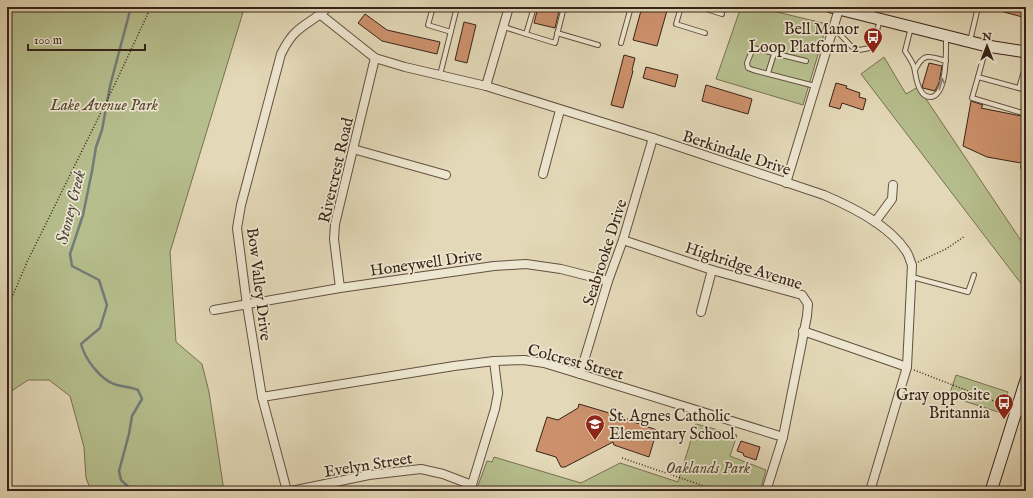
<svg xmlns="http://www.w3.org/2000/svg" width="1033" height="498" viewBox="0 0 1033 498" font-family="'IM FELL English',serif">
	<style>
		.green { fill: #b6be8d; stroke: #777052 }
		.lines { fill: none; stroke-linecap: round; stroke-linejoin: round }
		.stream { stroke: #727c79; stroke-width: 2.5 }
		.building { fill: #cc916c; stroke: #382318 }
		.lane-casing { stroke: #635040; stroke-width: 6 }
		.street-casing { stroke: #635040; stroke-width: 10 }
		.secondary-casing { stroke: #382318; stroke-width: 13 }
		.path { stroke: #382318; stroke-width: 1.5; stroke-dasharray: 1 2; stroke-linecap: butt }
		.lane { stroke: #ede6d0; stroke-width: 4 }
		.street { stroke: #ede6d0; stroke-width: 8 }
		.secondary { stroke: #ede6d0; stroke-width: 11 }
		.oneway { stroke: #928474 }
		.labels { text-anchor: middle; stroke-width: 3.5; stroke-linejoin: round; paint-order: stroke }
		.poi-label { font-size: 16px; fill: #382318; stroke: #ede6d0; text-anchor: end }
		.park-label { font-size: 16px; font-style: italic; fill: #584a35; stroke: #ede6d0 }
		.street-label { font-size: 16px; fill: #382318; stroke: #ede6d0 }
		.water-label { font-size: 17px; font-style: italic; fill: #504840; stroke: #ede6d0 }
	</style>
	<rect width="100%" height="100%" fill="#e3d8b7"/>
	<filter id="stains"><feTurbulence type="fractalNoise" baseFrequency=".005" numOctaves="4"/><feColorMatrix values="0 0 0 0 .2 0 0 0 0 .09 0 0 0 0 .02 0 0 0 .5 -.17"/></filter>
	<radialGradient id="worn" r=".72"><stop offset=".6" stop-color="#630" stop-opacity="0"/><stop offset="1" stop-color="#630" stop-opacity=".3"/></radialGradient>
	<g class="green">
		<polygon points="7,7 246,7 244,9 170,252 176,342 202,364 209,392 224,491 91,491 86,478 84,447 70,396 49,380 28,380 7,394"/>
		<polygon points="741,7 756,7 827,24 803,105 716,79"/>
		<polygon points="884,57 906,94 918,87 1026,248 1026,290 861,74"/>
		<polygon points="956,375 1008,392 1001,413 949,396"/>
		<polygon points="696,424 737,435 730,456 766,470 760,491 476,491 487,461 492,462 494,457 581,483 620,463 678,482"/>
	</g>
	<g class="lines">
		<path class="stream" d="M131,7l-21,79 -8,44 -6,17 -4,24 -9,44 -13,39 2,12 27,14 8,25 -7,23 -19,16c4,15 20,37 36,41 7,2 14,2 21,5l4,9 -10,17 -3,18 -10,37 2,9 12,11"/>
	</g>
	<g class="building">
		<polygon points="538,7 560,7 555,28 534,23"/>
		<polygon points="642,7 668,7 657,46 633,40"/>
		<polygon points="993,7 1026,7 1026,18 993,9"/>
		<polygon points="365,14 387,30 440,42 437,54 382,41 358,23"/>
		<polygon points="464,22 476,25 467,63 455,60"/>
		<polygon points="624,55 635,58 632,70 633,71 623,108 611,105"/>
		<polygon points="929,63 942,66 939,83 935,91 923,88 922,87"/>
		<polygon points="646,67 678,75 675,87 643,78"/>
		<polygon points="836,83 847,86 846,88 860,93 859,97 866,99 863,110 842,103 840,109 829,106"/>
		<polygon points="706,85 752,99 748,114 702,101"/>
		<polygon points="971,101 983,105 981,108 1026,117 1026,139 1021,163 987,157 963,146"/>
		<polygon points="579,404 616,415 621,413 623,418 628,419 628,420 657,430 649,457 614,445 613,442 565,467 561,467 556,457 536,451 547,417 558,420 578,408"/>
		<polygon points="741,441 760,447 756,460 744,456 743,453 737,451"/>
	</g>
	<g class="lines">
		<g class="lane-casing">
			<g id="lane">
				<polyline points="433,7 428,25 451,32"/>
				<polyline points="681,7 676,24 705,33"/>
				<polyline points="700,7 722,14"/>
				<polyline points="504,27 526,34 534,7"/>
				<path d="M911,27l-6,24c3,5 7,10 9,16 2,8 2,17 7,24 2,4 6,6 10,6 17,-2 15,-48 15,-61"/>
				<polyline points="834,28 851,46 859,50 870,48 876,35 880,19"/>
				<polyline points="557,33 598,45"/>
				<polyline points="526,34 555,43 564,7"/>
				<polyline points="970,41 978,7"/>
				<polyline points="621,43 631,7"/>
				<polyline points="986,48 978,77 1026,90"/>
				<polyline points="806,61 753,48 747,63 748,68 753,70 815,86"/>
				<path d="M915,70c9,-18 14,-14 31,-9"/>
				<polyline points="768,73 774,54"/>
				<polyline points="440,75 457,7"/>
				<polyline points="978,77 972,98 1026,114"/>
				<polyline points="1019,88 1026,64"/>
				<polyline points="1026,158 1023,167 1026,168"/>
				<polyline points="912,277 968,292 974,275"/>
			</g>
		</g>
		<g class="street-casing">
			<g id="street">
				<path d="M321,15l54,43 30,9 81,19 167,52 171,57c28,12 65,30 82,56 3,4 4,10 6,14l-5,102 -37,124"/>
				<polyline points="486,86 509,7"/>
				<polyline points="353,149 446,175"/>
				<polyline points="543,174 560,110"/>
				<polyline points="786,183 839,9"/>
				<polyline points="875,222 892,199 893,185"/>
				<polyline points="623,240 712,270 802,295 808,304 807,316 800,352 783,437 766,491"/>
				<polyline points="340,288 334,239 335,224 375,58"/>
				<polyline points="214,310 340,288 494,266 526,264 561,269 608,281"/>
				<polyline points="701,312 712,270"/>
				<polyline points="803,331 907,367"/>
				<polyline points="580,374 608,281 623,240 653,138"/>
				<polyline points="262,397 454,366 494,361 524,360 544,363 580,374 783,437"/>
				<polyline points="1016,410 1026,413"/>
				<path d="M287,491l-25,-94 -15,-92 -10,-77 4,-23 40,-151c4,-8 9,-17 16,-23 10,-9 22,-14 31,-24"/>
				<polyline points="291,491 369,475 421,469 443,474 472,485"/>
				<polyline points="470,491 495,409 498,393 494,361"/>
			</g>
		</g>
		<g class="secondary-casing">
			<g id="secondary">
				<polyline points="831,7 987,46 1026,52"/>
				<polyline points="991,491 1026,380"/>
			</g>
		</g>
		<g class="path">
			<polyline points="918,262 946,249 965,236"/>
			<polyline points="7,309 27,262 115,84 151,7"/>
			<polyline points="914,370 1007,406"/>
			<polyline points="622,458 707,487 713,491"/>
		</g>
		<use href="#lane" class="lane"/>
		<use href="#street" class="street"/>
		<use href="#secondary" class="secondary"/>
	</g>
	<defs><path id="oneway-shaft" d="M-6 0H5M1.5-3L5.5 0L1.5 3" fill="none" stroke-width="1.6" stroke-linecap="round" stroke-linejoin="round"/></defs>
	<use class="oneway" href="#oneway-shaft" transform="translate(941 84) rotate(-74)"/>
	<defs>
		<g id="bus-pin" transform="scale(1)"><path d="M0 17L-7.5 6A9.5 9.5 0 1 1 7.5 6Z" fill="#8f2418" stroke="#ede6d0"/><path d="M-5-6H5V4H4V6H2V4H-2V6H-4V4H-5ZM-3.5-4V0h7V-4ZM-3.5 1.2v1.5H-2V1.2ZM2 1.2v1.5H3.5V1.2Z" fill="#fff"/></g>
		<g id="school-pin" transform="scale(1)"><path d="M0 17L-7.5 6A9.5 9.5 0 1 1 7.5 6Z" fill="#8f2418" stroke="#ede6d0"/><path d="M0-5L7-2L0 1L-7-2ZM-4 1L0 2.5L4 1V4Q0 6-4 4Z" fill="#fff"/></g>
	</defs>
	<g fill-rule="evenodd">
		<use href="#bus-pin" x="873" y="37"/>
		<use href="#bus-pin" x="1004" y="403"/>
		<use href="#school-pin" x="595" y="424"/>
	</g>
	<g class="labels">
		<g class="poi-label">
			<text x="859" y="34">Bell Manor<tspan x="859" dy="18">Loop Platform 2</tspan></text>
			<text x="990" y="400">Gray opposite<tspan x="990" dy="18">Britannia</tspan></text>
			<text x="609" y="421" text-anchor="start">St. Agnes Catholic<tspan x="609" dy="18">Elementary School</tspan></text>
		</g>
		<g class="park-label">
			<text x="104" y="110">Lake Avenue Park</text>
			<text x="708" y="473">Oaklands Park</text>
		</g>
		<g class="street-label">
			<text transform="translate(737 152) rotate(18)" y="6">Berkindale Drive</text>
			<text transform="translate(335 170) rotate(-77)" y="6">Rivercrest Road</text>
			<text transform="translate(604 252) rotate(-72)" y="6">Seabrooke Drive</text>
			<text transform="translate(426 262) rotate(-8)" y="6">Honeywell Drive</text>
			<text transform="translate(744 265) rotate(18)" y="6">Highridge Avenue</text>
			<text transform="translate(260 284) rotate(83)" y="6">Bow Valley Drive</text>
			<text transform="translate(576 361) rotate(15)" y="6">Colcrest Street</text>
			<text transform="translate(368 464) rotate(-9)" y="6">Evelyn Street</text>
		</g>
		<g class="water-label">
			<text transform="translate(70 207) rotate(-76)" y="6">Stoney Creek</text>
		</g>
	</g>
	<rect width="1033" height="498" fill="none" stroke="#e3d8b7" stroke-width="24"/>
	<rect x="8" y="8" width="1017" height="482" fill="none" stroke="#382318" stroke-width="2"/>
	<rect x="12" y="12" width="1009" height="474" fill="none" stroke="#382318"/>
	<g transform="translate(987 46)" stroke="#ede6d0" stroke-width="3" paint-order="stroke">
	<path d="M0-3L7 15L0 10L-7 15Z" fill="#382318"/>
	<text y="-6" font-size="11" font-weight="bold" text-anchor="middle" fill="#382318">N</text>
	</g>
	<path d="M28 44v6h117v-6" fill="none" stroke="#382318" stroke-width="2"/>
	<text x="34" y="44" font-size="12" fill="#382318" stroke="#ede6d0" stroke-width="3" paint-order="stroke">100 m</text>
	<rect width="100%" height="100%" filter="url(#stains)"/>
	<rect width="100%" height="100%" fill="url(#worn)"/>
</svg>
